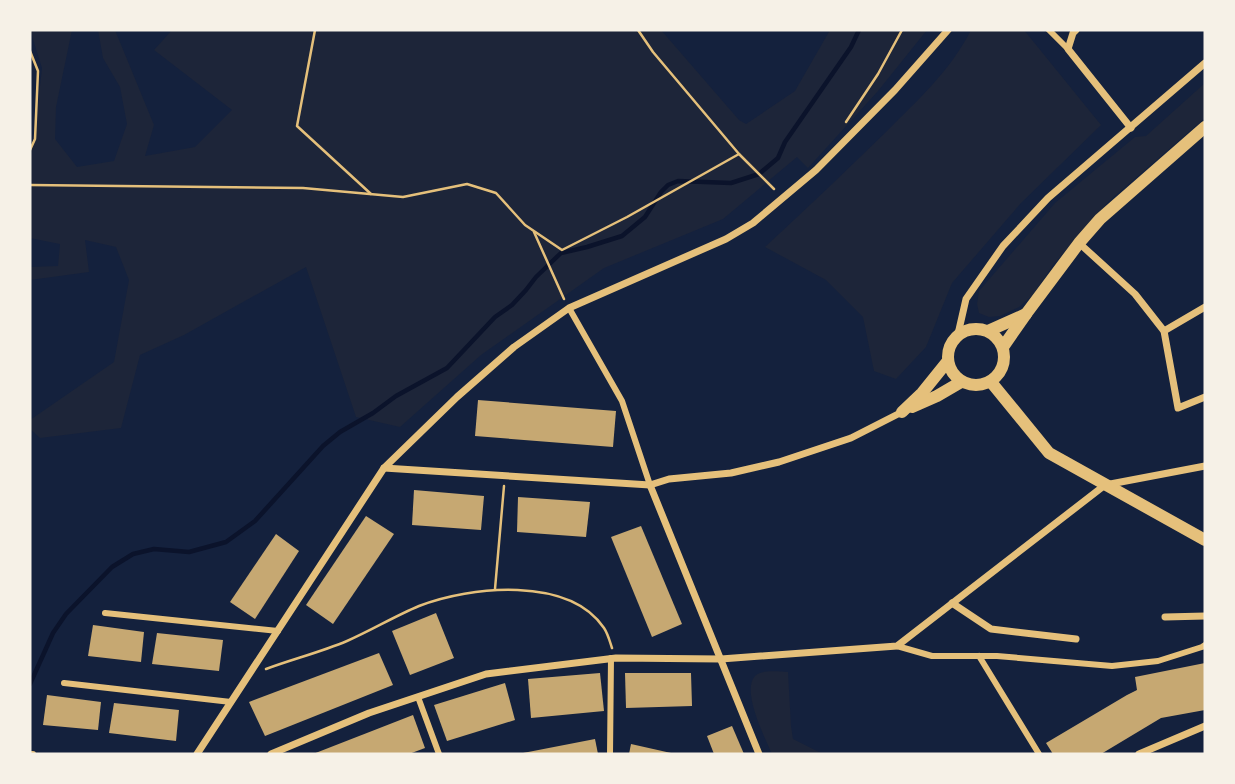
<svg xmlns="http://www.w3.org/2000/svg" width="1235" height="784" viewBox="0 0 1235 784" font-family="Literata,serif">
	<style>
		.green { fill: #1d2539 }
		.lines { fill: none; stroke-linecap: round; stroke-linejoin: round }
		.stream { stroke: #0b132b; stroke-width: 4.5 }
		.building { fill: #c6a872 }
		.path { stroke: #e5c07b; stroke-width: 2.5 }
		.pedestrian { stroke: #e5c07b; stroke-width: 6 }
		.minor { stroke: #e5c07b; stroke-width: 7 }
		.tertiary { stroke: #e5c07b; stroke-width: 12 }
	</style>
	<rect width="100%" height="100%" fill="#14213d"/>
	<g class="green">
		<polygon points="30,30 72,30 56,107 55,139 77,167 114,161 127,124 120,87 103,58 98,30 115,30 154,125 145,156 195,147 232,110 154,50 172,30 661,30 739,120 746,124 795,91 830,30 927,30 878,91 808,168 797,157 723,219 604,268 481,355 400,427 356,417 306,267 184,335 140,355 121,428 40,438 30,429 30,420 114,362 129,280 116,247 85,240 89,272 30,280 30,267 58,266 60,244 30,238 30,154 34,140 42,68"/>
		<path d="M971,30h53l77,95 -80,78 -69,80 -26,64 -30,32 -22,-8 -11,-54 -37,-37 -61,-33c41,-38 81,-76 121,-115 31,-31 65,-62 85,-102z"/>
		<polygon points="1205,83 1205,118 1109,201 1053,265 1033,295 1019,307 1000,316 989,317 979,313 977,304 979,291 1055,203 1135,137 1146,136"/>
		<path d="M788,672l3,54 2,13 28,14 -1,1h-48c-7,-16 -31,-63 -17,-78 7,-7 24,-4 33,-4z"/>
	</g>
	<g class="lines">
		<polyline class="stream" points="30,684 53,633 66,614 112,567 133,554 154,549 189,552 226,542 255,521 323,446 340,432 373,413 396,396 447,368 495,317 512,305 526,290 536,277 561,253 587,247 622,236 645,217 661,192 668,185 678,181 731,183 759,174 778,158 785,142 851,47 859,30"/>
	</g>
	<g class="building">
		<polygon points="478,400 616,411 613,447 475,436"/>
		<polygon points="414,490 484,496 481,530 412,525"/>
		<polygon points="518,497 590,502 586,537 517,532"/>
		<polygon points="366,516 394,534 333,624 306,605"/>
		<polygon points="641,526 682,624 652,637 611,537"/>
		<polygon points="276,534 299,551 255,619 230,602"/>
		<polygon points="436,613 454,658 410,675 392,631"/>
		<polygon points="93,625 144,632 141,662 88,656"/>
		<polygon points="157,633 223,640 219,671 152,664"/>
		<polygon points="379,653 393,685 265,736 249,702"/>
		<polygon points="1205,663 1205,710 1161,718 1101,754 1053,754 1046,743 1127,695 1137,690 1135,677"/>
		<polygon points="600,673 604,711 531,718 528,679"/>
		<polygon points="625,673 691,673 692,706 626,708"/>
		<polygon points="505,683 515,720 447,741 434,705"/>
		<polygon points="47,695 101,702 98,730 43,725"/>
		<polygon points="114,703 179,710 176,741 109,733"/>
		<polygon points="413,715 425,748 409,754 313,754"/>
		<polygon points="732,726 744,754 714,754 707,736"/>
		<polygon points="595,739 598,754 523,754 523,753"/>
		<polygon points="631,744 671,753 671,754 629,754"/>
	</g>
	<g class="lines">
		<g class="path">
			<polyline points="315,30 297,126 371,194"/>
			<polyline points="638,30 653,52 739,154 774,189"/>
			<polyline points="30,51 38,71 35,139 30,150"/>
			<polyline points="846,122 878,74 902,30"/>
			<polyline points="30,185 303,188 403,197 467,184 496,193 525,225 562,250 627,217 739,154"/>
			<polyline points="534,232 564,299"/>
			<polyline points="495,589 504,486"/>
			<path d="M266,669c27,-10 55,-17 81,-28 25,-11 48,-25 72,-35 51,-20 150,-30 185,22 4,6 6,14 8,20"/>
		</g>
		<g class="pedestrian">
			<polyline points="1049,30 1068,49"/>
			<polyline points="569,308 622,401 650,485"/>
			<polyline points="105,613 278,631"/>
			<polyline points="897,646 932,656 997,656 1112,666 1158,661 1202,647 1205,645"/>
			<polyline points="979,656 1039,754"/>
			<polyline points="64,683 231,702"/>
			<polyline points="418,697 439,754"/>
			<polyline points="30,754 33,754"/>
			<polyline points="610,754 611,658"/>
		</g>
		<g class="minor">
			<polyline points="1076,30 1073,33 1068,49 1131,128"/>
			<polyline points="1079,243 1135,294 1164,331 1178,408 1205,397"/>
			<polyline points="1164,331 1205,307"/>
			<polyline points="958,334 966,299 1003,246 1048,198 1205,63"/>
			<polyline points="384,468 650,485 669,479 731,473 779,462 851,438 902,412"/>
			<polyline points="650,485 759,754"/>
			<polyline points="952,603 991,629 1076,639"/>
			<polyline points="1165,617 1205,616"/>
			<polyline points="197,754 384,468 457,397 514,347 569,308 726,239 753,223 816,170 895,90 948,30"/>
			<polyline points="271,754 369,713 486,674 616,658 721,659 897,646 1105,485 1205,466"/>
			<polyline points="1139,754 1205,726"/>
		</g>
		<g class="tertiary">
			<circle cx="976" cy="357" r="28"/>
			<polyline points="988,331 1026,314"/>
			<polyline points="1003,347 1026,314 1079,243 1100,219 1205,127"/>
			<polyline points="991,382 1049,453 1205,540"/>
			<polyline points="912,407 937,396 961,382"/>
			<polyline points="902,412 922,393 947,362"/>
		</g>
	</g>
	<rect width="1235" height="784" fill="none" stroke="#f6f1e7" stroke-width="63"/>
</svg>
